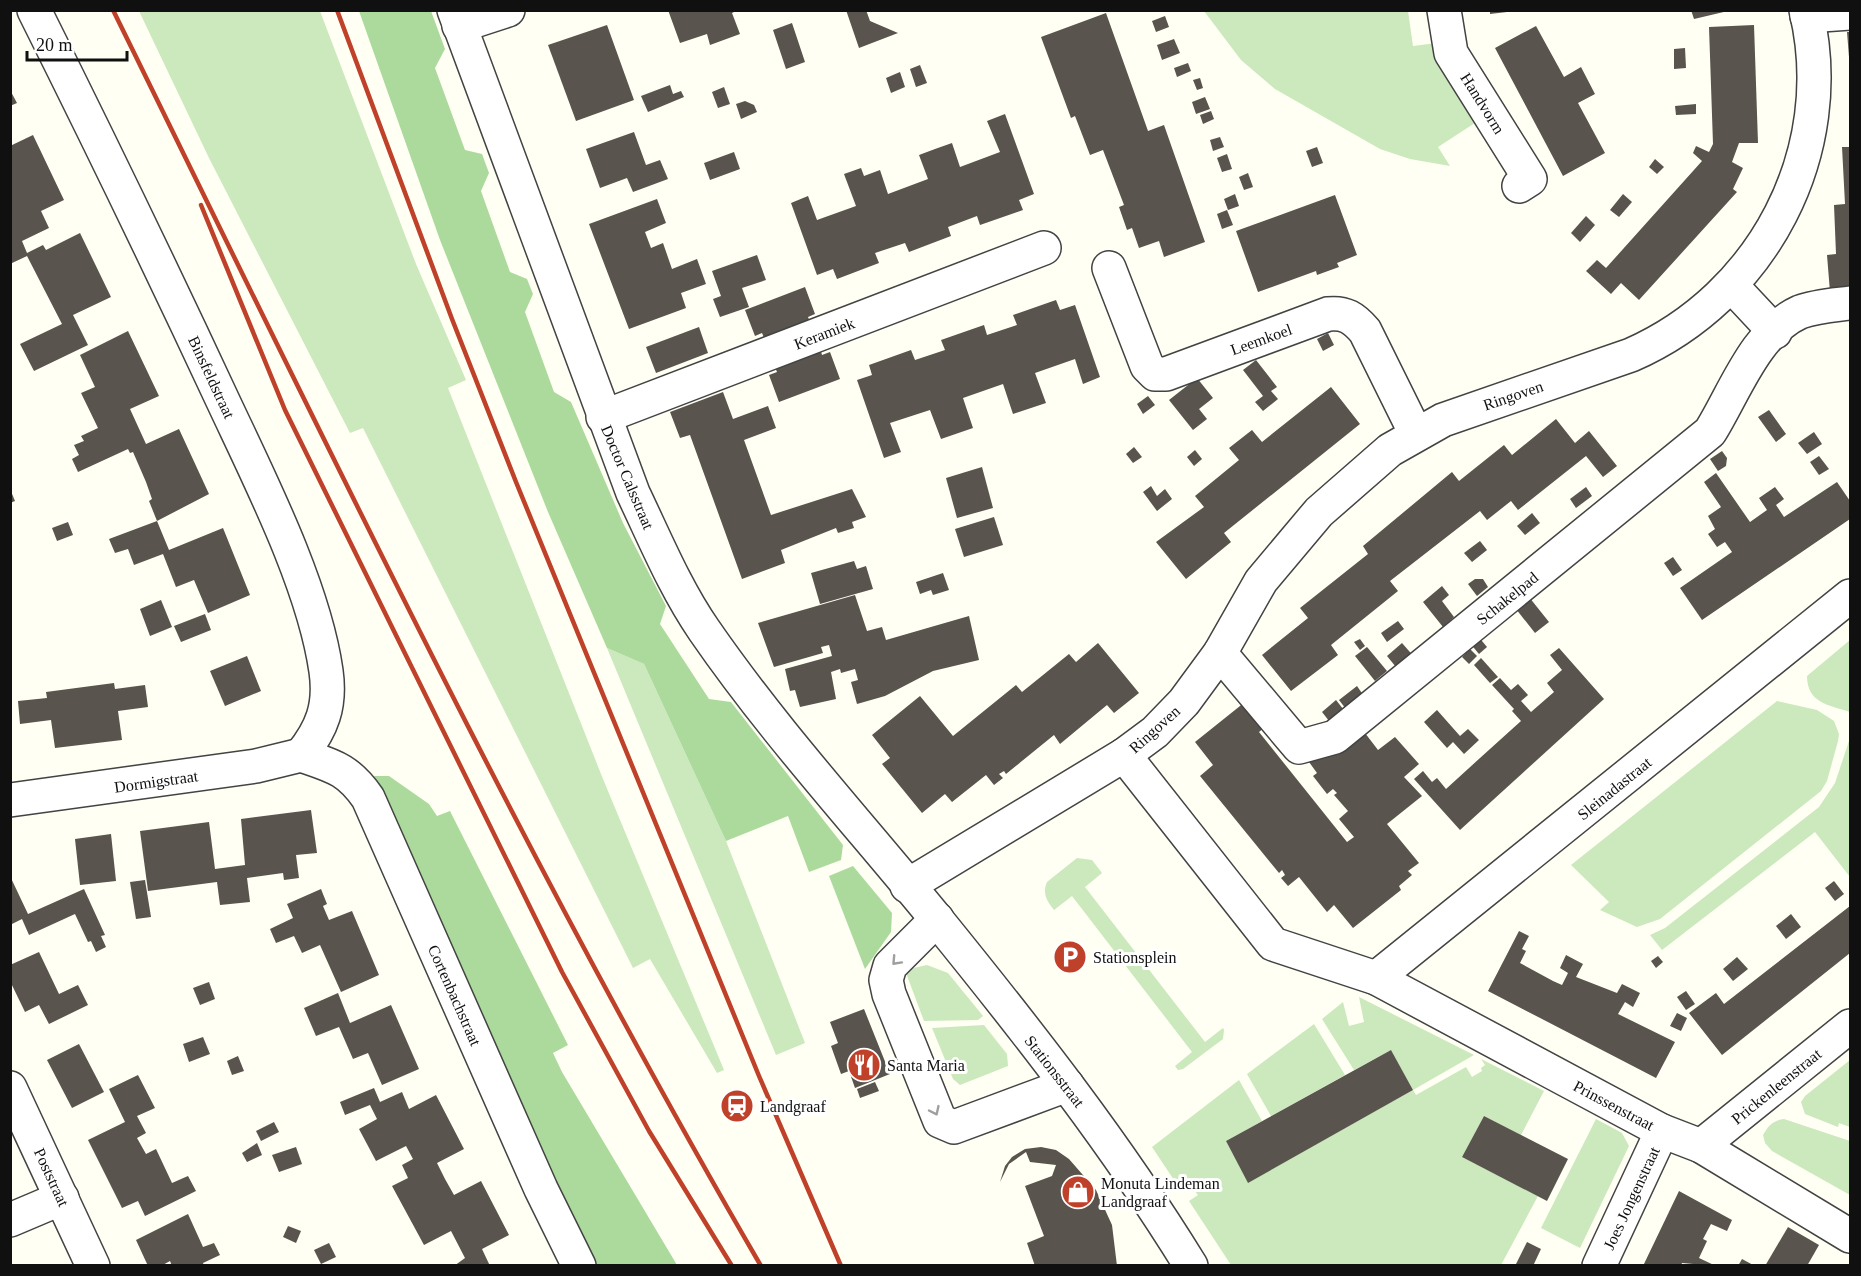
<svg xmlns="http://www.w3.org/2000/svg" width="1861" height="1276" viewBox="0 0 1861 1276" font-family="Georgia,serif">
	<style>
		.green { fill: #cbe9bd }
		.forest { fill: #acda9d }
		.building { fill: #59544d }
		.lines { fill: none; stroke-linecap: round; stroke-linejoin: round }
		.minor-casing { stroke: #434343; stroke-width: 36 }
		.minor { stroke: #fff; stroke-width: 33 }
		.rail { stroke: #bf412a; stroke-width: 4.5 }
		.oneway { stroke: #9f9f9f }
		.labels { text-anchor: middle; stroke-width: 6; stroke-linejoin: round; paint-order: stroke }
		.street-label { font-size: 16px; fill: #101010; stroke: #fff }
		.poi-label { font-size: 16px; fill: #101010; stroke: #fff; text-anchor: start }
	</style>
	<rect width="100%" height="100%" fill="#fffff4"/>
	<g class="green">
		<polygon points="139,11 320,11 416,264 466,380 448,388 603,779 724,1070 717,1073 650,959 633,968 363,428 350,433 209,158"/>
		<polygon points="1204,11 1408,11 1413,46 1437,43 1478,121 1438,147 1450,166 1410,159 1380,149 1275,89 1241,60"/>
		<path d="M1850,640v72c-21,-7 -43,-9 -43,-36z"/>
		<polygon points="607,648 644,664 726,841 805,1043 776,1055"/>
		<polygon points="1777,701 1817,710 1834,721 1839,734 1838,741 1827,781 1821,791 1660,919 1637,927 1600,910 1609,902 1571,865"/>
		<polygon points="1850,738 1850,877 1815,832 1662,950 1650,935 1665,928 1819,807 1835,783"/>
		<path d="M1077,858l15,2 10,13 -17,14 120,155 18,-14 1,2 -1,9 -40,30 -5,1 -3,-4 17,-14 -120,-156 -18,14c-7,-9 -12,-16 -7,-28z"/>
		<polygon points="927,965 948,973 983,1016 978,1020 924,1021 906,973 909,969"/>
		<polygon points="1359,997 1474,1055 1413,1090 1416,1095 1466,1067 1472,1077 1482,1071 1481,1068 1485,1065 1481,1059 1544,1091 1521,1135 1484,1116 1462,1157 1538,1196 1501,1265 1231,1265 1189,1201 1198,1195 1187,1181 1178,1186 1152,1147 1239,1080 1262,1121 1226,1141 1248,1182 1413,1090 1391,1050 1354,1070 1322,1019 1343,1002 1349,1026 1364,1022"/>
		<polygon points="1314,1024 1345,1075 1271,1116 1247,1074"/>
		<polygon points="984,1025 1007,1054 1008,1066 960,1085 953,1079 932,1028"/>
		<polygon points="1850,1060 1850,1127 1839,1123 1838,1127 1805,1114 1801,1102 1805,1096"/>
		<polygon points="1596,1119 1622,1133 1629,1146 1580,1248 1541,1228"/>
		<path d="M1784,1119l66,22v54l-78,-44 -7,-8 -2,-8c5,-9 10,-15 21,-16z"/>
	</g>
	<g class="forest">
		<polygon points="359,11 431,11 445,49 435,68 465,150 482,154 489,173 481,191 510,272 527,279 533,294 525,312 554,392 571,402 623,523 666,606 660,624 709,699 731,702 843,845 841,860 809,872 788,816 726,841 644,664 607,648 548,512 440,240"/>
		<polygon points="374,776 389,776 429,804 437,816 450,811 568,1045 553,1053 562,1072 677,1265 594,1265 395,830"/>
		<polygon points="853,866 892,913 891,932 865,969 829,876"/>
	</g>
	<g class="building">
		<polygon points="668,10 738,10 732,13 740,34 710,45 707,34 680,43"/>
		<polygon points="846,10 866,10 870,21 898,33 859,48"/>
		<polygon points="1490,10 1507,10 1507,12 1490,14"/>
		<polygon points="1691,10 1728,10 1728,11 1694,19"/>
		<polygon points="1106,13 1148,131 1164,125 1205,242 1164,257 1159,241 1139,248 1132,228 1127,230 1119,207 1124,205 1103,150 1090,155 1075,116 1071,118 1041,37"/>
		<polygon points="1165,16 1169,27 1156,32 1152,21"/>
		<polygon points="792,23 805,62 786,69 773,30"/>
		<polygon points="607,25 634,100 576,121 548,45"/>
		<polygon points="1754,25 1758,143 1739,143 1732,162 1743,168 1733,189 1737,192 1639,300 1621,283 1611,294 1586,271 1597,260 1606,268 1702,161 1693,153 1696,146 1709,152 1713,144 1709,27"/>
		<polygon points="1536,26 1564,77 1581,67 1595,94 1578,103 1605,153 1563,176 1495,48"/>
		<polygon points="1847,32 1850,32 1850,57 1849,57"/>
		<polygon points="1174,39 1180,53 1162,60 1157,45"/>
		<polygon points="1685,48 1686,68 1674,69 1674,49"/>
		<polygon points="1188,63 1191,71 1177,77 1174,68"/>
		<polygon points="920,65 927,83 916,87 910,69"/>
		<polygon points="900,72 905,87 891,93 886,78"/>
		<polygon points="1200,78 1203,88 1197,90 1193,80"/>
		<polygon points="670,85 673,94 681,91 684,97 648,112 641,96"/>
		<polygon points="724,87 730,104 718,108 712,92"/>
		<polygon points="10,90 17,103 10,106"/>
		<polygon points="1205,97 1210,109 1196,114 1192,102"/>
		<polygon points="745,101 754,105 757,112 741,119 736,104"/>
		<polygon points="1696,104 1696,114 1676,115 1675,106"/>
		<polygon points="1211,111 1214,119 1203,124 1200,115"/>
		<polygon points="1005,114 1034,194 1019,200 1023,210 980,225 977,216 948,227 951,236 909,252 905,243 875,253 879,263 837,279 833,269 817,275 791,203 808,196 817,220 856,206 844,174 861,168 864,176 880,170 888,194 928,179 919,155 935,149 952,143 960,167 1000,152 987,121"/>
		<polygon points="634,132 646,165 660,160 668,179 633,192 627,178 600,188 586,149"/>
		<polygon points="33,135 64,200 41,211 49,228 22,241 27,253 43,245 46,250 80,233 111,297 73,315 88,345 34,371 20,344 62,324 27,256 10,264 10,146"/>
		<polygon points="1220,137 1224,147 1213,151 1210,140"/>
		<polygon points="1317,147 1323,163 1312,167 1306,151"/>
		<polygon points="1842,147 1850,147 1850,290 1830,292 1827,255 1836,254 1834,205 1845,204"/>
		<polygon points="734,152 740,169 710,180 704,163"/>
		<polygon points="1227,154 1232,169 1222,172 1217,158"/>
		<polygon points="1655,159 1664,167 1657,174 1649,167"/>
		<polygon points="1248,173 1253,187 1244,190 1239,177"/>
		<polygon points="1235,194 1239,206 1228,210 1224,199"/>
		<polygon points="1623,194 1632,202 1619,217 1610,210"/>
		<polygon points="1335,195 1357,255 1337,263 1339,267 1317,275 1316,271 1258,292 1236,231"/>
		<polygon points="657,199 666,223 645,232 651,248 663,243 672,269 697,259 706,284 681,293 686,308 629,329 589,224"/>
		<polygon points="1227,210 1233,225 1222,229 1217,214"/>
		<polygon points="1586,216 1595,225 1580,242 1571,233"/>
		<polygon points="757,255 766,280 742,288 749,307 720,317 713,299 721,296 712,271"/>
		<polygon points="805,287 815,314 808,317 811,324 765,340 762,333 755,336 745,310"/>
		<polygon points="1056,300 1060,310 1075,305 1100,377 1083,384 1075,359 1035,373 1046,403 1013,414 1003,384 963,398 973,428 941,439 930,410 890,423 901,452 884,458 857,380 872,375 869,365 911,350 915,360 945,350 941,340 984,325 987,335 1017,325 1013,315"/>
		<polygon points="699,327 708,353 656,373 646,347"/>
		<polygon points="128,331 159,396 130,409 146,444 179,429 209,494 157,521 149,501 152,499 146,482 133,452 130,453 128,449 78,472 72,459 79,455 74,445 84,441 81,436 98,428 81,393 95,387 80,355"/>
		<polygon points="1328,333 1334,345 1323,351 1317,339"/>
		<polygon points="820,348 822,355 830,352 840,379 779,402 769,375 777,372 774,365"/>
		<polygon points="1256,360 1277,387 1271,391 1278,399 1263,411 1255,402 1263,396 1243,370"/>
		<polygon points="1197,378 1213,398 1199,409 1207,419 1193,430 1169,400"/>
		<polygon points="1331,387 1360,424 1224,533 1231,542 1186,579 1156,542 1204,507 1195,496 1239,460 1229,448 1252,430 1262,442"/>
		<polygon points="723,392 733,419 768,406 776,428 744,440 771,515 852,489 866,517 852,522 854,528 838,533 836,528 781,550 785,563 742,579 690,435 680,438 670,412"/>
		<polygon points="1148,396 1155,405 1143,414 1137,404"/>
		<polygon points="1769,410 1786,434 1776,442 1758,417"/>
		<polygon points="1556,419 1575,443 1589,431 1617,466 1603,477 1586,456 1518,510 1511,501 1487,520 1480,511 1390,581 1398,591 1331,645 1338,655 1291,691 1262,655 1308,618 1300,608 1368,554 1363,546 1452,472 1459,481 1504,445 1512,455"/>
		<polygon points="1814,432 1822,444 1807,454 1798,443"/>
		<polygon points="1134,447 1142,457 1133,463 1126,454"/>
		<polygon points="1195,450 1202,459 1194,466 1187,457"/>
		<polygon points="1722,451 1727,458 1726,466 1718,471 1710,459"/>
		<polygon points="1819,456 1829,469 1819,475 1810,462"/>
		<polygon points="982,467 993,508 957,518 946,478"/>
		<polygon points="1716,473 1750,522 1767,510 1759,498 1775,487 1784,499 1776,505 1784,517 1837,482 1850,501 1850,519 1702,620 1680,588 1732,552 1725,542 1717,547 1708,534 1715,529 1708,516 1721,507 1704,482"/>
		<polygon points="1151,486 1157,496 1165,489 1172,499 1157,511 1143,492"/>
		<polygon points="1586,487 1592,496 1576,508 1570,499"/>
		<polygon points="10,489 15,501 10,503"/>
		<polygon points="1532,513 1540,523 1525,535 1517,526"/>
		<polygon points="994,517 1003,545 964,557 955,529"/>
		<polygon points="157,521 169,550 223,528 250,595 208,613 194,580 176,587 163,554 134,565 128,549 115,553 109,539"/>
		<polygon points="68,522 73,535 57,541 52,528"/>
		<polygon points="1480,541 1487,550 1472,562 1464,553"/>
		<polygon points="1673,557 1682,570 1673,576 1664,563"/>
		<polygon points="854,561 857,569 866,566 873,589 820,604 811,573"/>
		<polygon points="943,573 949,590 933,595 931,590 920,594 916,582"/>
		<polygon points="1475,579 1483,579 1488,587 1477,596 1468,584"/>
		<polygon points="1442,586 1449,595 1442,601 1454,617 1443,627 1423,602"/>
		<polygon points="855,595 867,631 882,627 886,640 969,616 979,660 933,671 885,696 857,704 851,682 858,680 855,669 841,673 840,669 831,672 836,699 800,707 795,690 790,691 785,669 832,656 829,645 821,647 823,653 774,667 758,623"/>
		<polygon points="1529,597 1549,622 1535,633 1516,609"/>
		<polygon points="161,600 172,627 150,636 140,609"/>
		<polygon points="205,614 211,630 181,642 174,626"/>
		<polygon points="1398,621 1404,629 1387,642 1381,633"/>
		<polygon points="1477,635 1487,647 1479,654 1469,642"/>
		<polygon points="1360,639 1365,646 1360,650 1354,642"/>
		<polygon points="1098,643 1139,693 1114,713 1107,705 1060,744 1054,735 1006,774 1004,771 999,774 1003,778 994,785 986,775 952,802 945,794 922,813 882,764 890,758 872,735 920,696 953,736 1016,685 1022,692 1069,654 1076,662"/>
		<polygon points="1402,643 1416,659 1400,672 1387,656"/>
		<polygon points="1367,647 1387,671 1375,681 1355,656"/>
		<polygon points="1559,648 1604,699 1460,830 1414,779 1423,771 1432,782 1437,778 1446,789 1480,758 1521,721 1512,711 1514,709 1492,685 1500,678 1511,690 1518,684 1528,695 1521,701 1531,712 1554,692 1547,683 1562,670 1550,655"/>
		<polygon points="1470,649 1477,656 1469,664 1462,657"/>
		<polygon points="247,656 261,691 225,706 210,671"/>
		<polygon points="1481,658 1498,677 1490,683 1474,665"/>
		<polygon points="114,683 115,689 145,685 148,707 118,711 122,740 55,748 51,720 20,724 18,701 47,698 46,692"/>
		<polygon points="1357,686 1366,699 1349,713 1339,700"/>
		<polygon points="1336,700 1347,714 1333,726 1322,712"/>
		<polygon points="1245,702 1265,727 1259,732 1347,842 1354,837 1339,819 1348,811 1334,795 1337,793 1333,789 1327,794 1313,776 1317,773 1309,762 1330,745 1338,754 1365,733 1378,750 1395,737 1419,764 1404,777 1422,796 1387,824 1419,863 1408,871 1412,875 1399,886 1401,890 1353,928 1334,905 1327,912 1299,877 1288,886 1281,878 1285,875 1282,870 1279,873 1200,776 1213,765 1195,742"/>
		<polygon points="1437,710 1460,736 1468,729 1479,740 1464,754 1453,742 1447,748 1424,722"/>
		<polygon points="311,810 317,853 296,855 299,878 284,880 283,873 247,878 250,902 220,905 217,882 148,891 140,831 209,822 215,869 245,865 241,819"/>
		<polygon points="111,834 116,881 80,885 75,839"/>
		<polygon points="10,876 28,914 84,889 105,935 101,936 106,947 96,952 91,941 88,942 75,914 29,935 22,919 10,925"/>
		<polygon points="145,880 151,917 136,919 130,882"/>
		<polygon points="1834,881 1844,894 1835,901 1825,888"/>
		<polygon points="321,889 327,904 323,906 329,920 352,911 379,975 341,992 320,945 302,953 294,936 276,943 270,929 293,918 287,904"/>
		<polygon points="1850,906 1850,953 1722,1055 1689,1013 1716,993 1724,1004"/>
		<polygon points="1791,914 1801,927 1786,939 1776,926"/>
		<polygon points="1519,931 1529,936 1522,949 1526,951 1520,963 1553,981 1562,985 1568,973 1560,968 1566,955 1583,964 1576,977 1617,993 1622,984 1640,993 1633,1007 1625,1002 1618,1014 1675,1042 1656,1078 1488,991"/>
		<polygon points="39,952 59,994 78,985 88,1005 49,1024 39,1005 25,1012 10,981 10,965"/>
		<polygon points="1658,956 1663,962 1656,968 1651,961"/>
		<polygon points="1737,957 1748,969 1733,981 1723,969"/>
		<polygon points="209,982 215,999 200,1005 193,988"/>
		<polygon points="1686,991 1695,1004 1686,1010 1677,997"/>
		<polygon points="338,993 350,1023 391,1005 419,1069 382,1085 368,1053 353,1059 339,1027 316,1036 304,1008"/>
		<polygon points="864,1009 890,1074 855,1088 849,1071 841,1074 831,1046 838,1043 830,1022"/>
		<polygon points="1677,1013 1687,1018 1681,1031 1670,1026"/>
		<polygon points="203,1037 210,1054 189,1062 183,1044"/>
		<polygon points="79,1044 104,1092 72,1108 47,1060"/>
		<polygon points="1391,1050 1413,1090 1248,1183 1226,1141"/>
		<polygon points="238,1056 244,1071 232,1075 227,1061"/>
		<polygon points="138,1075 155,1108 137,1116 146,1133 137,1138 146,1154 156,1149 172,1183 188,1176 196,1191 145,1216 138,1201 122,1208 88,1140 125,1122 109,1089"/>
		<polygon points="875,1082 879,1091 860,1098 857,1089"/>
		<polygon points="374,1088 380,1102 402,1092 409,1109 436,1095 464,1149 437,1163 445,1179 454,1195 481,1181 509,1235 482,1249 490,1266 454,1266 465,1258 451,1231 424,1245 392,1186 408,1178 402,1165 413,1159 406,1146 376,1161 359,1129 377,1119 370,1105 345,1115 340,1102"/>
		<polygon points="1484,1116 1568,1159 1547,1201 1462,1157"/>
		<polygon points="274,1122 279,1132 261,1141 256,1131"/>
		<polygon points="257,1143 262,1155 247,1162 242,1153"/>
		<polygon points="296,1147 302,1164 279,1172 272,1155"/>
		<polygon points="1041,1147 1056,1150 1069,1159 1096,1190 1112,1225 1117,1266 1035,1266 1027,1243 1044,1236 1025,1186 1052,1176 1056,1165 1030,1162 1026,1152 1009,1164 1000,1182 1005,1166 1012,1157 1025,1149"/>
		<polygon points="1679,1191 1732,1220 1727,1231 1711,1224 1703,1239 1707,1241 1699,1258 1716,1266 1682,1263 1681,1266 1643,1266"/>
		<polygon points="188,1214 203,1247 214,1243 220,1255 203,1263 204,1266 172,1266 170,1261 161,1266 148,1266 136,1240"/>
		<polygon points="288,1226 301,1231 296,1243 283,1237"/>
		<polygon points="1788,1227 1819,1245 1807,1266 1765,1266"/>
		<polygon points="1527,1242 1541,1249 1533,1266 1515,1266"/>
		<polygon points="329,1243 336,1257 321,1264 314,1250"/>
		<polygon points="1742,1259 1755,1266 1738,1266"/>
	</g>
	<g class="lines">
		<g class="minor-casing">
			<g id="minor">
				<path d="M34,10c65,130 128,260 189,391 37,79 91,185 103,270 5,35 -4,58 -25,84"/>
				<path d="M454,10l179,483c22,46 42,95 71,137 71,103 156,195 234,291 90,111 178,223 253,345"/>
				<polyline points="1444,10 1451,53 1530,179 1519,186"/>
				<polyline points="1807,16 1850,13"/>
				<polyline points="459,26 508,10"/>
				<path d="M1109,268l38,98 8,8h11l162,-60c17,-2 26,4 37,17l51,103"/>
				<polyline points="1731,285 1775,332"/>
				<polyline points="603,417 1044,248"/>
				<path d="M1220,653l79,94 36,-10 375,-305c24,-38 45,-100 90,-120 16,-6 34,-7 50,-9"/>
				<path d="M301,755c32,11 47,14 67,43l173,391 38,77"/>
				<path d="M1124,755l31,-23 29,-30 36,-49 41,-72 58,-69 71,-62 53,-30 188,-65c132,-58 209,-203 175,-345"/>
				<polyline points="10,800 256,766 301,755"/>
				<polyline points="907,886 1124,755 1273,944 1376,978 1662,1131 1701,1146 1850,1236"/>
				<polyline points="937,919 890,966 886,980 889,994 940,1121 954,1127 1067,1085"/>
				<polyline points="1376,978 1850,596"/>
				<polyline points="10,1088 93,1266"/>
				<polyline points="1701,1146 1850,1026"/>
				<polyline points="10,1220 62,1198"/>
				<polyline points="1599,1266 1662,1131"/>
			</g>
		</g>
		<use href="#minor" class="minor"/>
		<g class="rail">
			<path d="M113,10c208,423 411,849 648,1256"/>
			<polyline points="337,10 452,319 516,482 759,1076 841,1266"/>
			<polyline points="201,205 285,410 562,972 649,1131 732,1266"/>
		</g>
	</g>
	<defs><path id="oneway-chevron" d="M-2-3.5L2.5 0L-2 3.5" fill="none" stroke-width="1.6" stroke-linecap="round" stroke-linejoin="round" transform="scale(1.5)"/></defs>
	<g class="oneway">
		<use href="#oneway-chevron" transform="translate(896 961) rotate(133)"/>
		<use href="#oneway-chevron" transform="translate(935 1111) rotate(65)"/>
	</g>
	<defs>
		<g id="parking-disc" transform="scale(1.725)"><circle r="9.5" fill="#bf412a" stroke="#fff"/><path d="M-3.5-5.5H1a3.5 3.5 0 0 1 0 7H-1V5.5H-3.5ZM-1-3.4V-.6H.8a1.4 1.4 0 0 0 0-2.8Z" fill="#fff"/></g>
		<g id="restaurant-disc" transform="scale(1.725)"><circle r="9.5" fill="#bf412a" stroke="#fff"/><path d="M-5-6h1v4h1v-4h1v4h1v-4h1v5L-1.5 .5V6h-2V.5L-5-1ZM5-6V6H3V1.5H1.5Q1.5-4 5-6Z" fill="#fff"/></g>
		<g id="station-disc" transform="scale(1.725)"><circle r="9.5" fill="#bf412a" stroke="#fff"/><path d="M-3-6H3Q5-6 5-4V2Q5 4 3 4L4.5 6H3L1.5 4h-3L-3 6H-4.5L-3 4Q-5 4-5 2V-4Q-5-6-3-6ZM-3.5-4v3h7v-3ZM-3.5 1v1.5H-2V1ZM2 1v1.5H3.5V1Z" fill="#fff"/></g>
		<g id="shop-disc" transform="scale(1.725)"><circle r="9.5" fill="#bf412a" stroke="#fff"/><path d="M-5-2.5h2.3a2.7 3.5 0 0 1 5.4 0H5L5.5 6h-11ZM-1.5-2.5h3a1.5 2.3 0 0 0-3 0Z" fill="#fff"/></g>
	</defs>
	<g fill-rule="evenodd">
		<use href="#parking-disc" x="1070" y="957"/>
		<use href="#restaurant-disc" x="864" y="1065"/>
		<use href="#station-disc" x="737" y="1106"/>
		<use href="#shop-disc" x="1078" y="1192"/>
	</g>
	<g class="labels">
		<g class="street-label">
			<text transform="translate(1483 103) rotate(58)" y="6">Handvorm</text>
			<text transform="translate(824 333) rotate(-21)" y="6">Keramiek</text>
			<text transform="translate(1261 339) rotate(-20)" y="6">Leemkoel</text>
			<text transform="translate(212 377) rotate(65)" y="6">Binsfeldstraat</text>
			<text transform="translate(1513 395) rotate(-19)" y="6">Ringoven</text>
			<text transform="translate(628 477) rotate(67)" y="6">Doctor Calsstraat</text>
			<text transform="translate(1507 598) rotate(-39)" y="6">Schakelpad</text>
			<text transform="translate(1154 729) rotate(-42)" y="6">Ringoven</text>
			<text transform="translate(156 781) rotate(-8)" y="6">Dormigstraat</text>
			<text transform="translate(1614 788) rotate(-39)" y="6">Sleinadastraat</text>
			<text transform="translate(455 995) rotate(66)" y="6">Cortenbachstraat</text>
			<text transform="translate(1055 1071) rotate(52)" y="6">Stationsstraat</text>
			<text transform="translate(1776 1086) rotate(-39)" y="6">Prickenleenstraat</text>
			<text transform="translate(1614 1105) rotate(28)" y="6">Prinssenstraat</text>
			<text transform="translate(52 1177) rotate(65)" y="6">Poststraat</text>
			<text transform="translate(1631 1198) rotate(-65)" y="6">Joes Jongenstraat</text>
		</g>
		<g class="poi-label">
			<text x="1093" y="963">Stationsplein</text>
			<text x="887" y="1071">Santa Maria</text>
			<text x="760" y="1112">Landgraaf</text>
			<text x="1101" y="1189">Monuta Lindeman<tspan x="1101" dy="18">Landgraaf</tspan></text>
		</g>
	</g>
	<rect width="1861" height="1276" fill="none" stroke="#101010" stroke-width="24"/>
	<path d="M27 51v9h100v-9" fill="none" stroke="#101010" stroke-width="3"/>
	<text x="36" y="51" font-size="18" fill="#101010" stroke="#ffffff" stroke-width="4.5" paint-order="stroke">20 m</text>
</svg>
